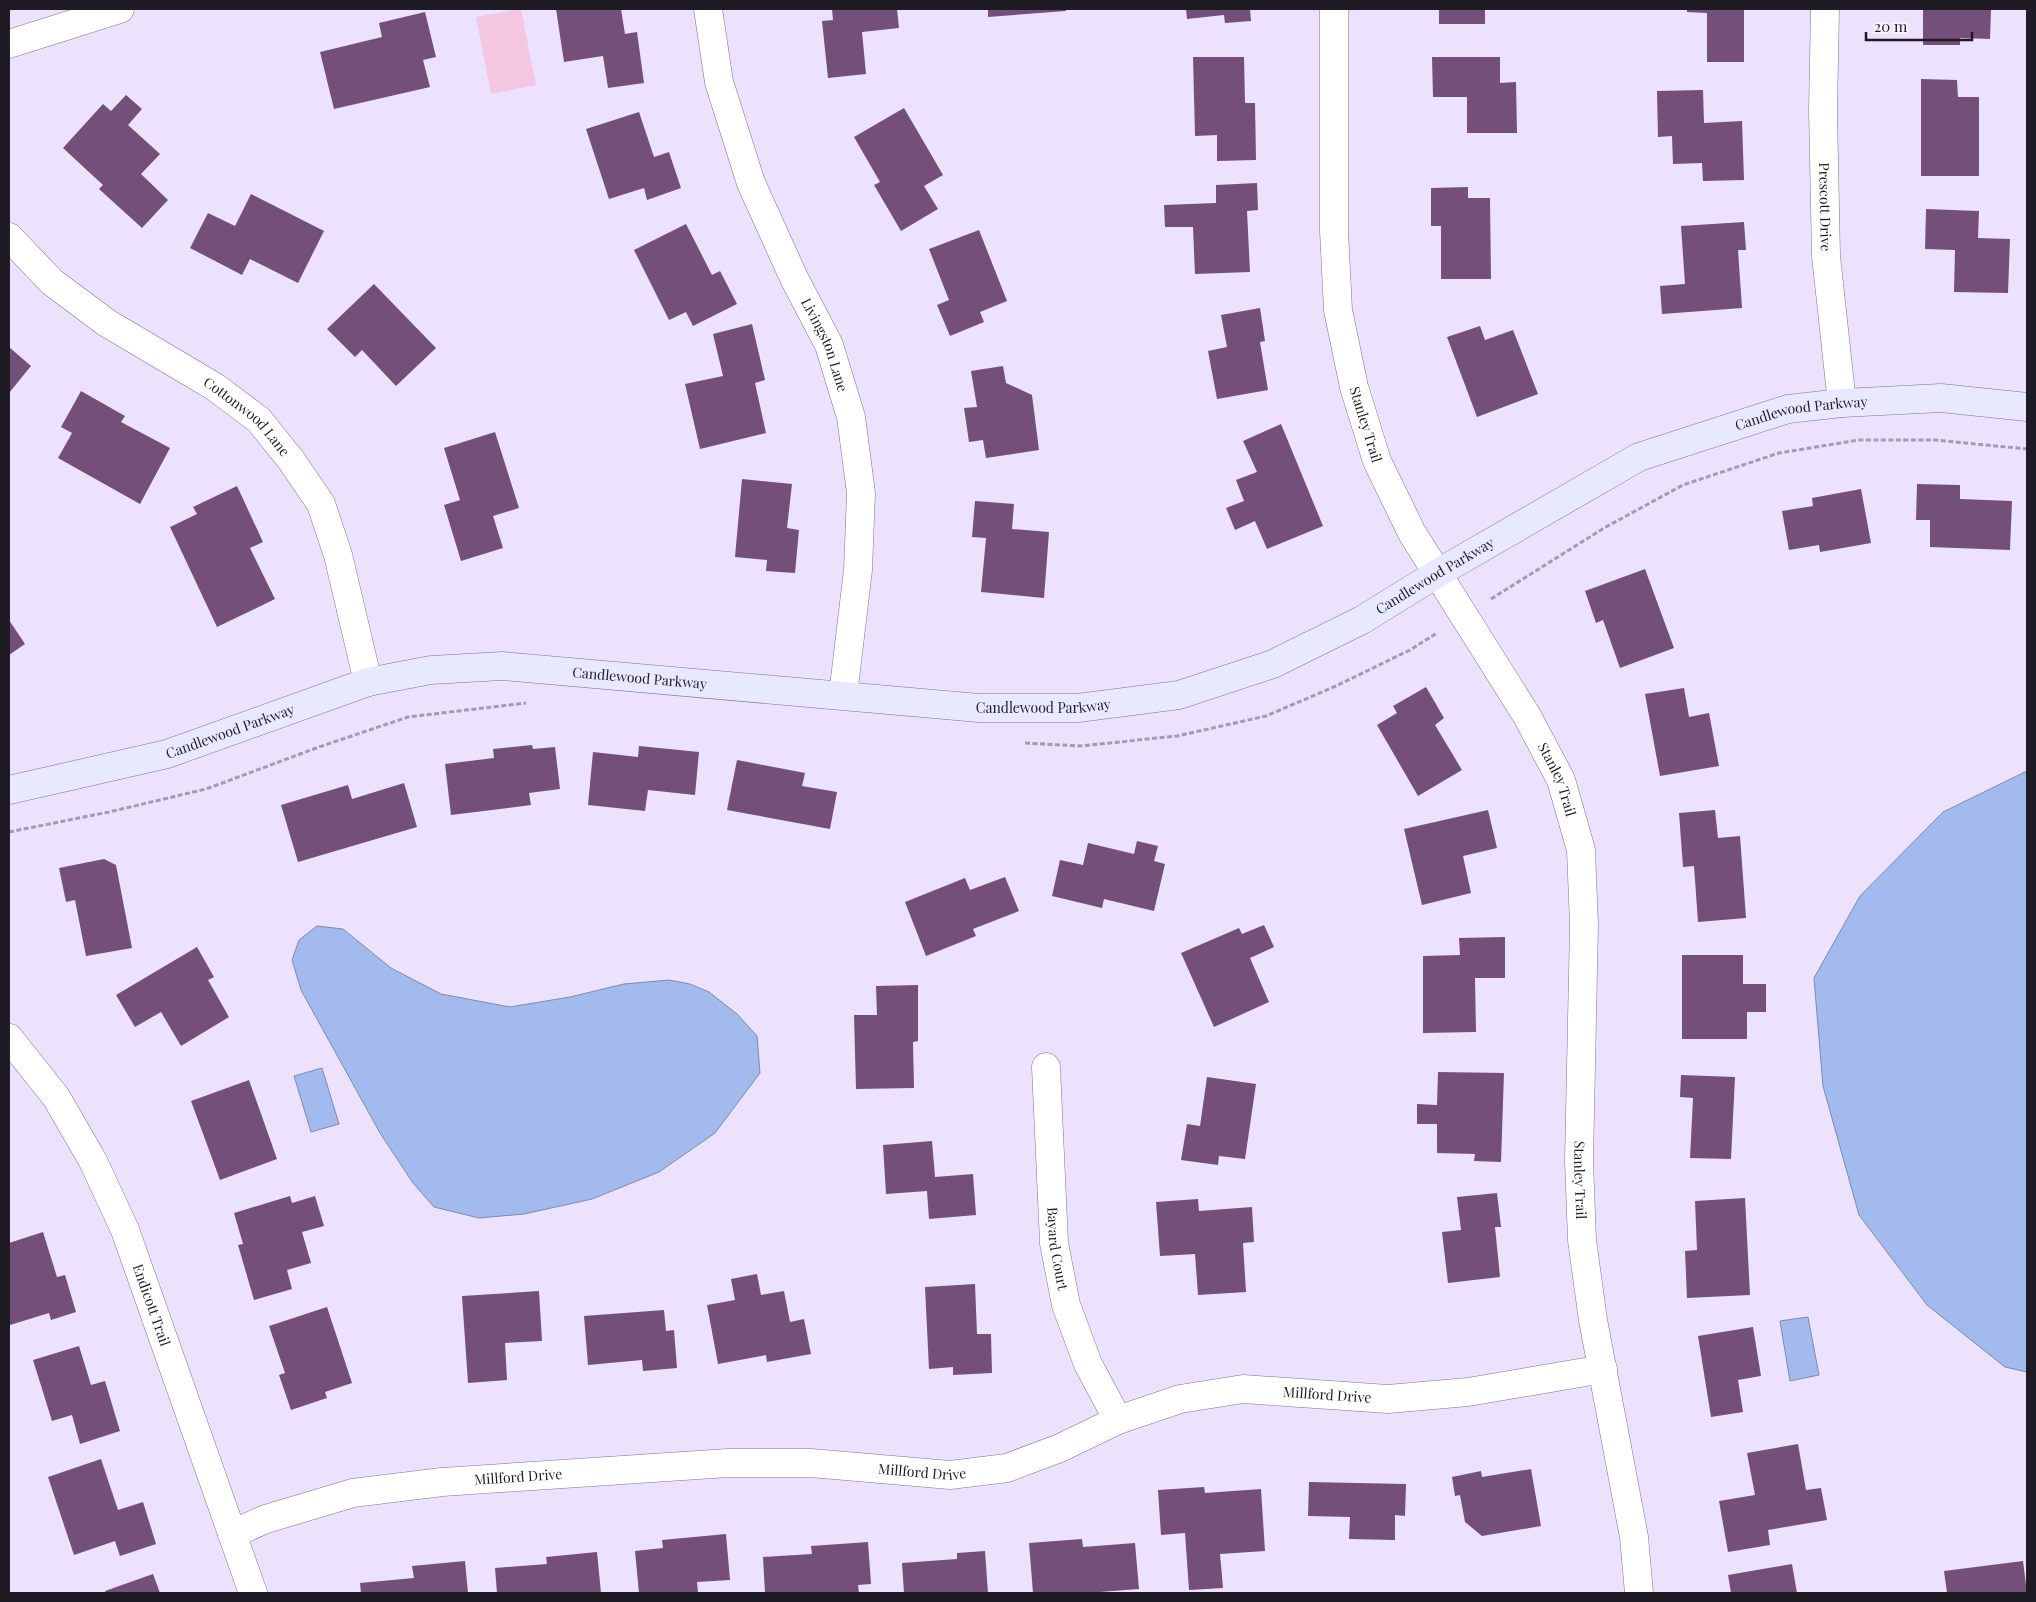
<svg xmlns="http://www.w3.org/2000/svg" width="2036" height="1602" viewBox="0 0 2036 1602" font-family="'Playfair Display',serif">
	<style>
		.green { fill: #f4c6e2 }
		.water { fill: #a2baed; stroke: #7b8ab1 }
		.building { fill: #744f79 }
		.lines { fill: none; stroke-linecap: round; stroke-linejoin: round }
		.street-casing { stroke: #7d748c; stroke-width: 29 }
		.secondary-casing { stroke: #7d748c; stroke-width: 29 }
		.path { stroke: #a39bb0; stroke-width: 3; stroke-dasharray: 5 2.5; stroke-linecap: butt }
		.street { stroke: #fff; stroke-width: 28 }
		.secondary { stroke: #e8e8fe; stroke-width: 28 }
		.labels { text-anchor: middle; stroke-width: 5; stroke-linejoin: round; paint-order: stroke }
		.street-label { font-size: 14px; fill: #1f1b24; stroke: #f7f2fe }
	</style>
	<rect width="100%" height="100%" fill="#ede2fd"/>
	<polygon class="green" points="521,9 536,85 491,94 476,17"/>
	<g class="water">
		<polygon points="2027,771 2027,1372 2005,1367 1927,1305 1859,1215 1823,1086 1814,978 1860,896 1943,812"/>
		<polygon points="317,926 343,929 391,968 441,994 510,1007 570,997 624,984 669,980 690,984 709,992 737,1014 757,1036 760,1073 715,1133 659,1172 592,1199 524,1214 479,1218 434,1207 413,1183 380,1133 301,990 292,960 299,940"/>
		<polygon points="322,1068 339,1124 311,1132 294,1076"/>
		<polygon points="1808,1317 1819,1375 1790,1381 1780,1321"/>
	</g>
	<g class="building">
		<polygon points="556,9 621,9 625,34 637,32 644,83 608,88 603,56 564,62"/>
		<polygon points="832,9 897,9 899,28 862,32 866,74 828,78 822,21 833,20"/>
		<polygon points="988,9 1066,9 1066,11 988,17"/>
		<polygon points="1186,9 1250,9 1251,21 1225,23 1224,15 1187,19"/>
		<rect x="1439" y="9" width="46" height="15"/>
		<polygon points="1687,9 1744,9 1744,62 1707,62 1707,13 1687,12"/>
		<polygon points="1923,9 1991,9 1990,39 1960,38 1960,45 1923,45"/>
		<polygon points="425,12 436,57 423,60 430,87 334,109 320,52 382,37 379,23"/>
		<polygon points="1193,57 1244,57 1245,103 1255,103 1256,160 1217,161 1217,135 1195,136"/>
		<polygon points="1432,57 1500,57 1500,83 1516,82 1517,133 1467,133 1467,97 1433,97"/>
		<polygon points="1921,79 1957,80 1958,97 1979,97 1979,176 1921,176"/>
		<polygon points="1703,90 1704,123 1742,121 1744,180 1703,181 1702,163 1673,164 1672,136 1658,137 1657,91"/>
		<polygon points="126,95 142,109 128,125 160,154 141,174 168,200 142,228 99,189 103,185 63,148 103,104 111,111"/>
		<polygon points="904,108 943,175 924,186 938,209 901,231 874,185 880,182 854,137"/>
		<polygon points="639,112 654,157 669,152 681,188 647,200 644,188 609,199 586,129"/>
		<polygon points="1257,183 1258,210 1247,211 1250,272 1195,274 1193,227 1165,227 1164,205 1216,203 1216,185"/>
		<polygon points="1468,187 1468,198 1490,198 1491,279 1441,279 1441,226 1431,226 1431,188"/>
		<polygon points="251,194 324,231 298,283 250,259 242,275 190,248 208,213 235,226"/>
		<polygon points="1926,209 1979,211 1978,238 2010,239 2008,293 1954,292 1955,250 1925,249"/>
		<polygon points="1744,222 1746,250 1738,250 1742,308 1662,314 1660,286 1685,284 1681,226"/>
		<polygon points="686,224 712,275 720,271 737,304 693,326 686,312 669,320 634,250"/>
		<polygon points="979,230 1007,301 980,312 984,322 950,336 937,305 949,300 929,249"/>
		<polygon points="374,284 436,348 396,386 362,350 355,357 327,329"/>
		<polygon points="1260,308 1265,341 1260,342 1268,390 1217,399 1208,351 1227,347 1221,315"/>
		<polygon points="752,324 765,380 755,383 766,433 700,449 685,384 723,376 713,334"/>
		<polygon points="1480,326 1485,340 1513,330 1538,394 1477,417 1447,337"/>
		<polygon points="9,347 31,366 9,393"/>
		<polygon points="1003,366 1006,383 1032,395 1039,450 986,458 983,440 969,442 964,408 977,407 971,371"/>
		<polygon points="81,391 125,416 121,422 170,448 140,504 58,458 72,433 61,427"/>
		<polygon points="1281,424 1323,526 1267,549 1255,521 1235,530 1226,508 1244,501 1236,480 1257,472 1243,441"/>
		<polygon points="495,432 519,508 493,516 503,548 461,561 444,505 460,500 444,448"/>
		<polygon points="742,479 792,484 787,528 799,530 795,573 766,571 767,560 735,557"/>
		<polygon points="1917,484 1960,485 1960,499 2012,501 2010,550 1930,547 1930,520 1916,520"/>
		<polygon points="237,486 263,542 250,548 275,599 217,627 170,527 197,514 193,507"/>
		<polygon points="1861,489 1871,543 1820,552 1819,545 1789,550 1782,511 1813,506 1812,498"/>
		<polygon points="975,501 1014,504 1012,529 1049,532 1044,598 981,592 986,538 972,537"/>
		<polygon points="1645,569 1674,648 1620,668 1603,620 1596,623 1585,591"/>
		<polygon points="9,620 25,644 9,655"/>
		<polygon points="1426,687 1444,718 1435,725 1462,770 1418,796 1377,725 1397,713 1393,706"/>
		<polygon points="1684,688 1689,717 1709,713 1719,766 1660,776 1645,694"/>
		<polygon points="532,745 533,749 555,747 560,789 529,793 531,805 451,815 445,764 494,758 493,749"/>
		<polygon points="639,746 699,752 695,795 648,790 645,811 588,805 593,752 638,757"/>
		<polygon points="737,760 805,773 802,786 837,792 830,829 727,810"/>
		<polygon points="404,783 417,827 298,862 281,805 348,785 352,799"/>
		<polygon points="1488,810 1497,848 1463,856 1471,893 1422,905 1404,829"/>
		<polygon points="1715,810 1718,838 1740,836 1746,918 1698,922 1694,866 1683,867 1679,813"/>
		<polygon points="1137,841 1158,846 1154,861 1165,864 1154,911 1104,899 1102,908 1052,896 1060,860 1083,865 1088,843 1134,854"/>
		<polygon points="104,859 116,865 132,948 86,956 75,900 66,902 59,868"/>
		<polygon points="1005,877 1019,911 973,929 976,936 926,956 905,902 965,878 970,890"/>
		<polygon points="1264,925 1274,947 1250,958 1269,1002 1214,1027 1181,953 1239,928 1242,934"/>
		<polygon points="1505,937 1505,978 1475,978 1476,1032 1423,1033 1423,956 1460,955 1459,938"/>
		<polygon points="197,947 214,977 208,980 229,1017 181,1046 161,1012 135,1027 116,995"/>
		<polygon points="1682,955 1743,955 1743,984 1766,984 1766,1012 1747,1012 1747,1039 1682,1039"/>
		<polygon points="918,985 918,1041 913,1042 914,1088 856,1089 854,1015 877,1015 876,986"/>
		<polygon points="1438,1072 1504,1073 1501,1162 1474,1161 1475,1154 1437,1153 1437,1124 1417,1124 1417,1104 1437,1105"/>
		<polygon points="1681,1075 1735,1077 1731,1159 1690,1158 1693,1098 1680,1097"/>
		<polygon points="1207,1077 1256,1084 1245,1159 1219,1156 1218,1165 1181,1160 1187,1124 1200,1126"/>
		<polygon points="249,1080 277,1159 220,1180 191,1101"/>
		<polygon points="932,1141 935,1177 973,1174 976,1215 929,1219 927,1191 886,1194 883,1145"/>
		<polygon points="1497,1193 1501,1227 1495,1227 1500,1277 1448,1283 1442,1232 1461,1230 1457,1197"/>
		<polygon points="290,1196 292,1203 315,1196 324,1226 302,1232 311,1263 287,1270 292,1289 254,1300 238,1245 243,1244 234,1213"/>
		<polygon points="1745,1198 1750,1295 1687,1298 1685,1251 1697,1250 1695,1201"/>
		<polygon points="1198,1199 1199,1211 1252,1207 1254,1242 1243,1243 1246,1292 1198,1295 1195,1254 1160,1256 1156,1202"/>
		<polygon points="43,1232 57,1277 65,1275 76,1312 51,1320 49,1313 10,1325 9,1320 9,1243"/>
		<polygon points="757,1274 761,1295 784,1291 790,1322 804,1319 811,1354 767,1362 766,1355 718,1364 707,1305 735,1300 731,1279"/>
		<polygon points="975,1284 977,1334 991,1334 992,1373 953,1375 953,1367 929,1369 925,1287"/>
		<polygon points="539,1291 542,1341 505,1343 507,1380 468,1383 462,1296"/>
		<polygon points="327,1307 352,1383 325,1392 327,1398 291,1410 279,1375 285,1373 269,1326"/>
		<polygon points="664,1310 666,1331 674,1330 677,1368 643,1371 642,1360 588,1365 584,1316"/>
		<polygon points="1753,1327 1761,1376 1738,1380 1743,1412 1711,1417 1698,1336"/>
		<polygon points="79,1346 91,1385 105,1381 120,1431 80,1444 72,1415 52,1421 33,1360"/>
		<polygon points="1798,1444 1806,1490 1821,1488 1827,1520 1768,1530 1770,1545 1728,1552 1719,1501 1755,1495 1747,1453"/>
		<polygon points="101,1459 118,1510 143,1502 156,1544 120,1556 115,1541 74,1555 48,1477"/>
		<polygon points="1531,1469 1541,1526 1482,1536 1465,1522 1460,1495 1455,1496 1452,1477 1481,1471 1482,1477"/>
		<polygon points="1309,1482 1406,1484 1405,1516 1395,1515 1395,1540 1349,1539 1350,1517 1308,1516"/>
		<polygon points="1204,1487 1205,1493 1261,1489 1265,1551 1220,1554 1223,1588 1189,1590 1185,1533 1161,1535 1158,1490"/>
		<polygon points="726,1534 730,1580 697,1582 698,1593 639,1593 635,1551 663,1548 662,1540"/>
		<polygon points="1082,1539 1083,1547 1135,1543 1139,1589 1086,1593 1033,1593 1029,1543"/>
		<polygon points="868,1542 871,1584 858,1585 859,1593 765,1593 763,1557 812,1554 811,1546"/>
		<polygon points="985,1551 988,1593 904,1593 902,1563 957,1559 957,1553"/>
		<polygon points="597,1552 601,1593 497,1593 495,1568 547,1564 546,1557"/>
		<polygon points="465,1561 468,1593 361,1593 360,1583 414,1578 412,1566"/>
		<polygon points="2023,1561 2027,1593 1947,1593 1944,1571"/>
		<polygon points="1792,1564 1797,1593 1731,1593 1728,1575"/>
		<polygon points="153,1574 160,1593 106,1593 105,1591"/>
	</g>
	<g class="lines">
		<g class="street-casing">
			<g id="street">
				<path id="s1" d="M708,9l11,73 32,101 43,95 35,67 22,72 10,76 -3,77 -15,125"/>
				<path id="s2" d="M1334,9v222l4,79 16,77 23,74 35,72 115,183 34,64 20,70 3,75 -5,236 3,79 11,80 41,217 5,56"/>
				<path id="s3" d="M1825,9l-2,101 3,146 16,147"/>
				<polyline points="9,44 120,9"/>
				<path id="s4" d="M9,237l43,45 55,41 108,64 44,33 32,40 30,44 17,51 30,127"/>
				<path id="s5" d="M9,1038l47,59 37,64 32,69 128,363"/>
				<path id="s6" d="M1046,1067l8,176 12,62 22,59 30,56"/>
				<path id="s7" d="M232,1534l34,-15 87,-26 89,-11 286,-19h83l139,12 57,-7 53,-20 58,-28 62,-21 63,-10 145,10 80,-7 135,-23"/>
			</g>
		</g>
		<g class="secondary-casing">
			<g id="secondary">
				<path id="s8" d="M9,790l158,-36 201,-72 63,-12 71,-4 477,42h99l101,-13 94,-31 89,-44 76,-47 201,-116 149,-48 54,-6 99,-5 86,9"/>
			</g>
		</g>
		<g class="path">
			<polyline points="1491,599 1604,528 1683,485 1779,453 1859,440 1936,440 2027,449"/>
			<polyline points="1025,743 1080,746 1177,736 1266,716 1336,686 1410,650 1437,633"/>
			<polyline points="9,832 109,812 206,789 319,747 408,717 526,703"/>
		</g>
		<use href="#street" class="street"/>
		<use href="#secondary" class="secondary"/>
	</g>
	<g class="labels">
		<g class="street-label">
			<text dy="5" stroke="none"><textPath href="#s3" startOffset="198">Prescott Drive</textPath></text>
			<text dy="5" stroke="none"><textPath href="#s1" startOffset="358">Livingston Lane</textPath></text>
			<text dy="5" stroke="none"><textPath href="#s8" startOffset="1879">Candlewood Parkway</textPath></text>
			<text dy="5" stroke="none"><textPath href="#s4" startOffset="300">Cottonwood Lane</textPath></text>
			<text dy="5" stroke="none"><textPath href="#s2" startOffset="419">Stanley Trail</textPath></text>
			<text dy="5" stroke="none"><textPath href="#s8" startOffset="1474">Candlewood Parkway</textPath></text>
			<text dy="5" stroke="none"><textPath href="#s8" startOffset="649">Candlewood Parkway</textPath></text>
			<text dy="5" stroke="none"><textPath href="#s8" startOffset="1054">Candlewood Parkway</textPath></text>
			<text dy="5" stroke="none"><textPath href="#s8" startOffset="229">Candlewood Parkway</textPath></text>
			<text dy="5" stroke="none"><textPath href="#s2" startOffset="824">Stanley Trail</textPath></text>
			<text dy="5" stroke="none"><textPath href="#s2" startOffset="1229">Stanley Trail</textPath></text>
			<text dy="5" stroke="none"><textPath href="#s6" startOffset="182">Bayard Court</textPath></text>
			<text dy="5" stroke="none"><textPath href="#s5" startOffset="305">Endicott Trail</textPath></text>
			<text dy="5" stroke="none"><textPath href="#s7" startOffset="1119">Millford Drive</textPath></text>
			<text dy="5" stroke="none"><textPath href="#s7" startOffset="699">Millford Drive</textPath></text>
			<text dy="5" stroke="none"><textPath href="#s7" startOffset="294">Millford Drive</textPath></text>
		</g>
	</g>
	<rect width="2036" height="1602" fill="none" stroke="#1f1b24" stroke-width="20"/>
	<path d="M1866 32v8h106v-8" fill="none" stroke="#1f1b24" stroke-width="2.5"/>
	<text x="1874" y="32" font-size="15" fill="#1f1b24" stroke="#f7f2fe" stroke-width="4" paint-order="stroke">20 m</text>
</svg>
